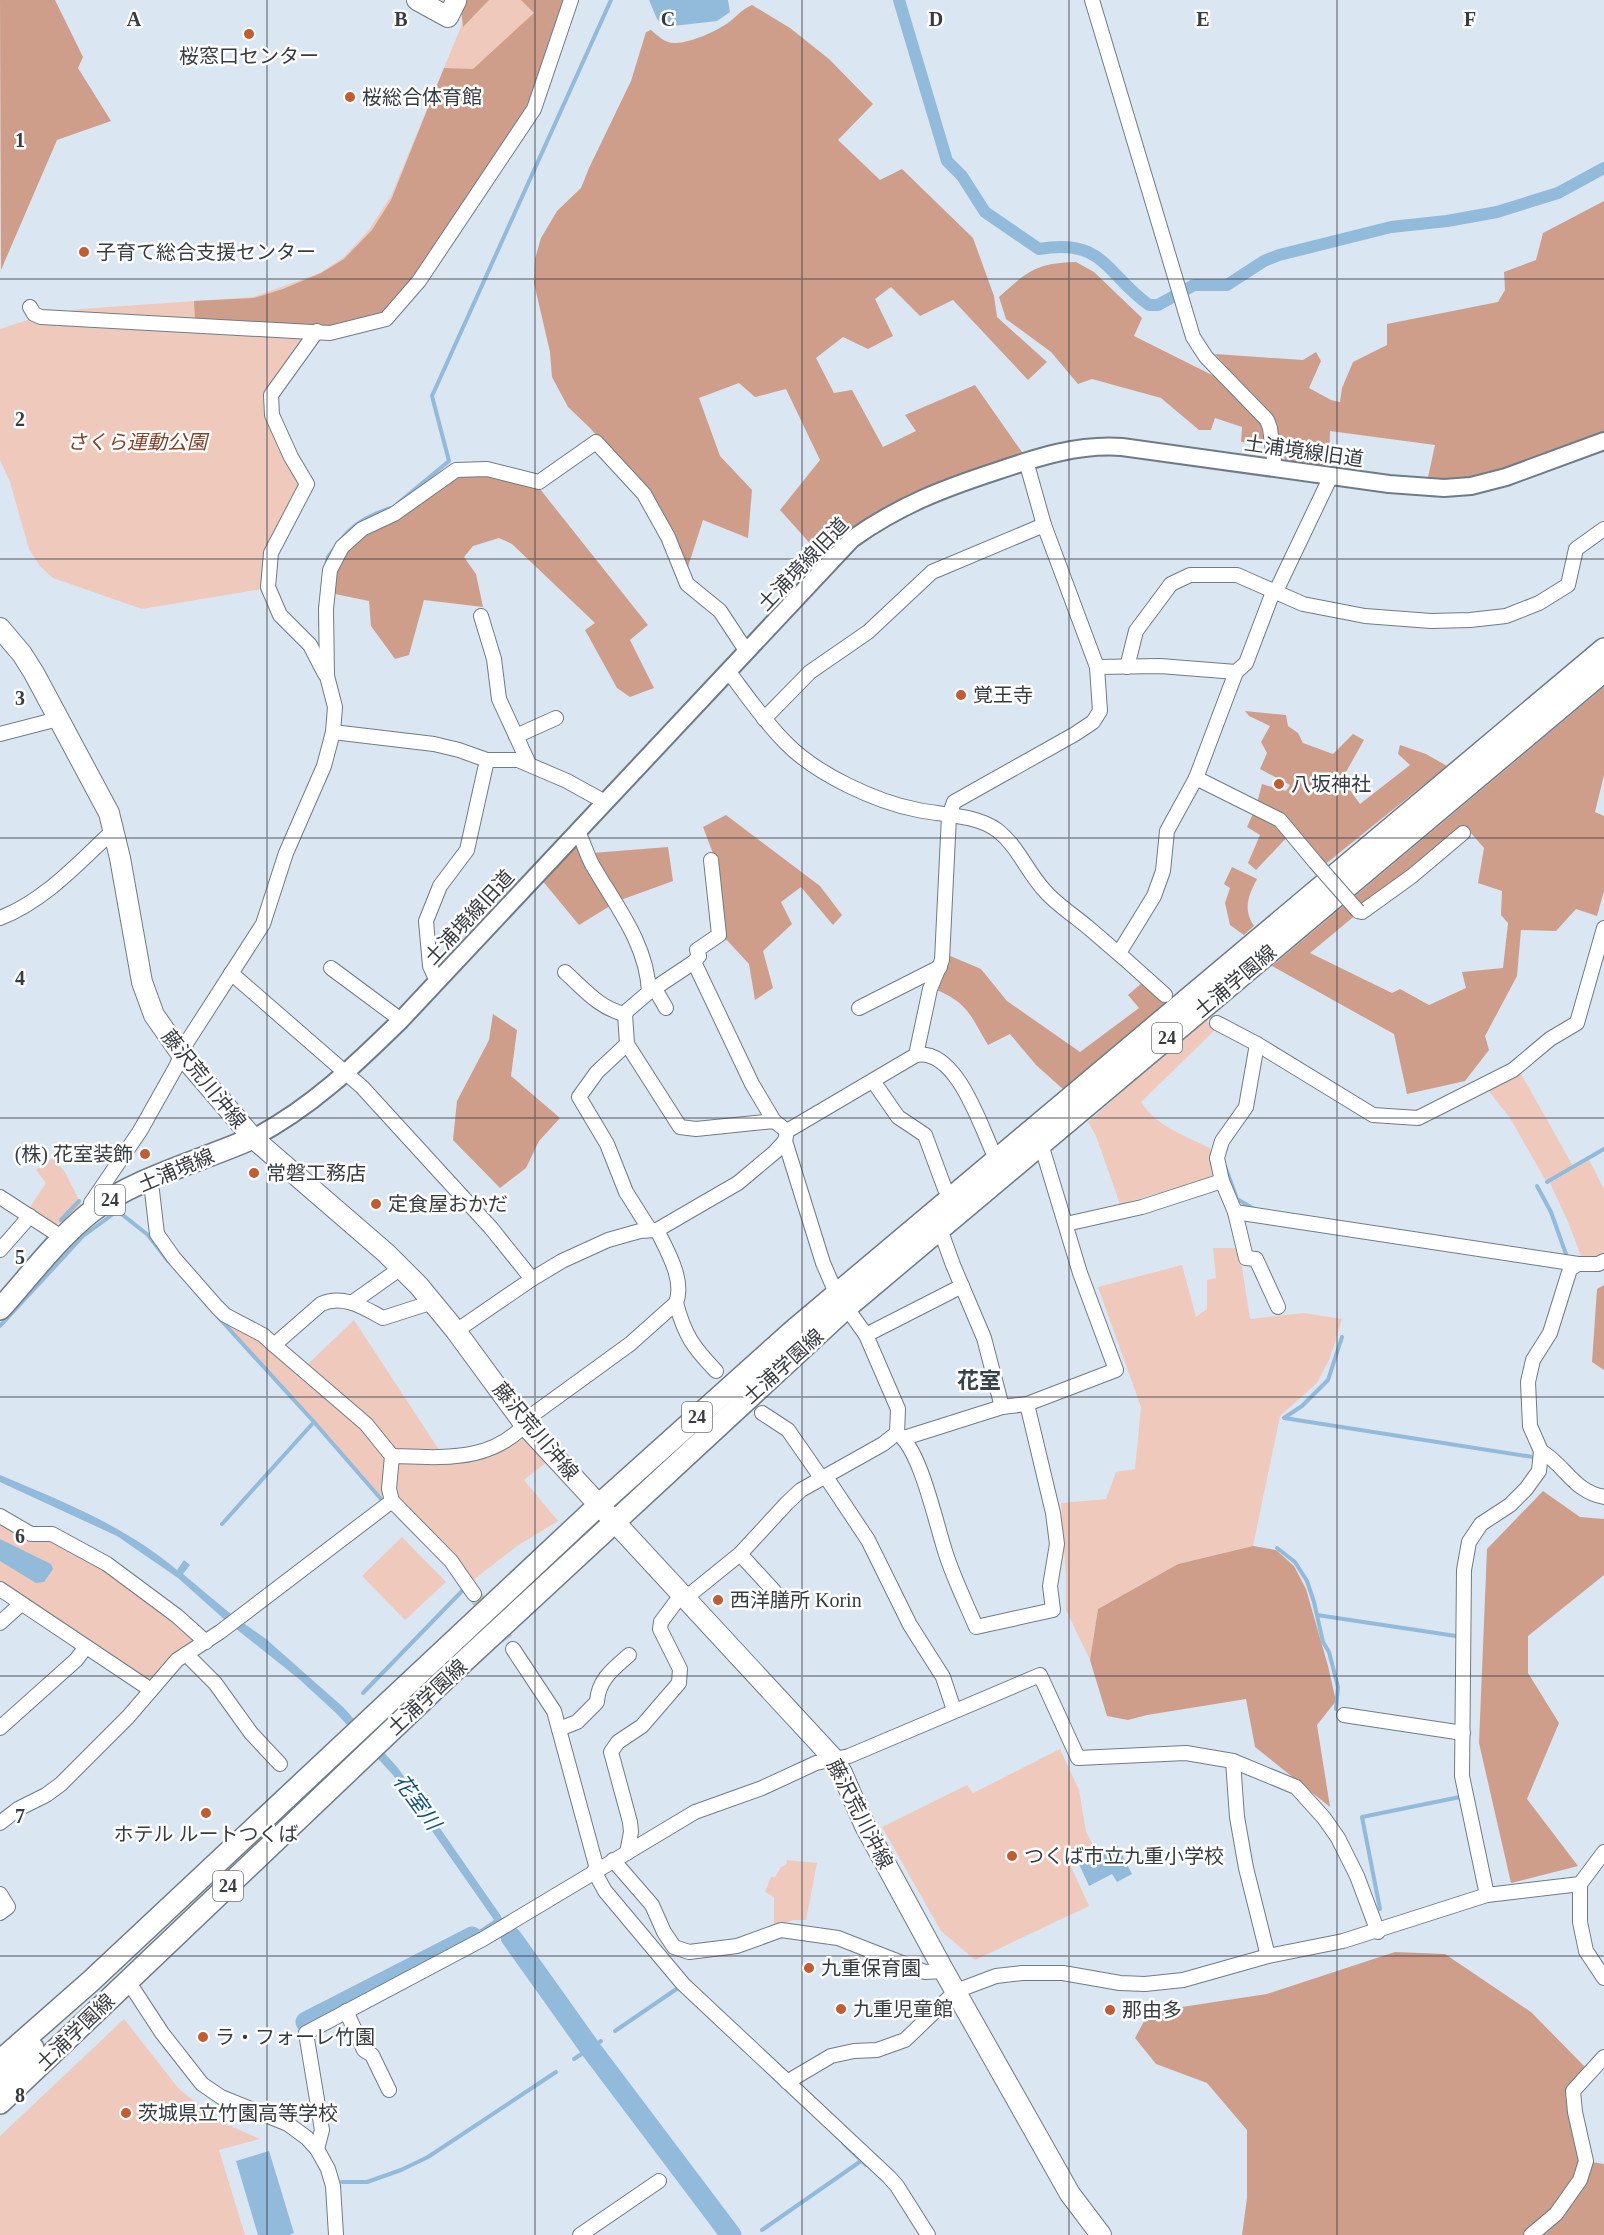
<svg xmlns="http://www.w3.org/2000/svg" width="1604" height="2235" viewBox="0 0 1604 2235" font-family="'Times New Roman','Noto Sans JP',serif">
	<style>
		.green { fill: #efcabc }
		.forest { fill: #ce9e8b; fill-rule: evenodd }
		.water { fill: #92badb }
		.lines { fill: none; stroke-linecap: round; stroke-linejoin: round }
		.stream { stroke: #92badb; stroke-width: 4 }
		.canal { stroke: #92badb; stroke-width: 12 }
		.river { stroke: #92badb; stroke-width: 21 }
		.minor-tunnel { stroke: #b9c4ce; stroke-width: 14; stroke-dasharray: 14 7; stroke-linecap: butt }
		.minor-casing { stroke: #707c85; stroke-width: 16 }
		.tertiary-casing { stroke: #707c85; stroke-width: 20 }
		.secondary-casing { stroke: #707c85; stroke-width: 22 }
		.primary-casing { stroke: #707c85; stroke-width: 24 }
		.minor { stroke: #fff; stroke-width: 14 }
		.tertiary { stroke: #fff; stroke-width: 16 }
		.secondary { stroke: #fff; stroke-width: 20 }
		.primary { stroke: #fff; stroke-width: 21 }
		.minor-bridge-casing { stroke: #707c85; stroke-width: 16; stroke-linecap: butt }
		.minor-bridge { stroke: #fff; stroke-width: 14 }
		.grid { fill: none; stroke: #373c41; stroke-width: 1.5; stroke-opacity: 0.55 }
		.poi-dot { fill: #c35c30; stroke: #fff; stroke-width: 2 }
		.labels { text-anchor: middle; stroke-width: 5; stroke-linejoin: round; paint-order: stroke }
		.shield { fill: #fff; stroke: #73767a; stroke-width: 1.5 }
		.shield-label { font-size: 18px; font-weight: bold; fill: #373c41 }
		.poi-label { font-size: 20px; fill: #373c41; stroke: #fff; text-anchor: start }
		.park-label { font-size: 20px; font-style: italic; fill: #814229; stroke: #fff }
		.street-label { font-size: 20px; fill: #373c41; stroke: #fff }
		.water-label { font-size: 21px; font-style: italic; fill: #11537d; stroke: #fff }
		.quarter-label { font-size: 22px; font-weight: bold; fill: #38424a; stroke: #fff }
		.grid-label { font-size: 20px; text-anchor: middle; font-weight: bold; fill: #373c41; stroke: #fff; stroke-width: 5; stroke-linejoin: round; paint-order: stroke }
	</style>
	<rect width="100%" height="100%" fill="#dae6f1"/>
	<g class="green">
		<polygon points="472,0 566,0 536,90 423,264 388,312 317,334 267,411 268,424 301,485 273,538 263,565 262,589 142,609 53,578 40,566 29,549 10,482 0,460 0,329 43,315 80,309 253,297 320,273 344,257 368,231 391,196"/>
		<path d="M1204,1019l13,9 -76,74c15,24 44,34 69,46l7,29 -97,27 -24,-68 -8,-14z"/>
		<polygon points="1521,1074 1573,1166 1546,1181 1510,1118 1488,1090"/>
		<polygon points="53,1158 65,1172 82,1206 68,1221 52,1225 30,1207 46,1183 36,1170"/>
		<polygon points="1589,1160 1604,1189 1604,1255 1586,1260 1581,1256 1568,1222 1550,1183"/>
		<polygon points="1213,1248 1239,1248 1250,1319 1304,1313 1342,1319 1330,1358 1317,1383 1280,1416 1253,1546 1178,1564 1098,1609 1090,1660 1066,1610 1066,1577 1061,1503 1106,1499 1116,1472 1135,1469 1141,1407 1098,1287 1182,1265 1196,1317 1207,1309 1207,1280 1216,1278"/>
		<polygon points="217,1314 259,1339 362,1429 383,1453 386,1465 382,1498 315,1421"/>
		<polygon points="354,1320 441,1453 397,1452 306,1366"/>
		<polygon points="522,1435 547,1462 524,1480 558,1521 517,1546 472,1581 395,1496 398,1463 466,1461"/>
		<polygon points="0,1520 53,1538 98,1564 195,1638 195,1643 152,1680 147,1681 0,1582"/>
		<polygon points="402,1537 446,1582 405,1620 362,1576"/>
		<polygon points="1060,1749 1079,1790 1086,1832 1094,1847 1068,1860 1089,1906 975,1960 941,1931 882,1827 967,1785 973,1793"/>
		<polygon points="787,1860 817,1863 806,1920 793,1920 774,1927 774,1897 765,1892 771,1877 775,1877 781,1867 786,1865"/>
		<polygon points="124,2019 179,2089 219,2121 260,2139 219,2150 245,2235 0,2235 0,2136"/>
	</g>
	<g class="forest">
		<polygon points="0,0 55,0 83,57 78,68 111,121 57,140 1,270"/>
		<polygon points="460,0 489,0 463,27"/>
		<path d="M521,0h43l-35,104 -16,27 -120,174c-5,4 -9,9 -14,11 -47,21 -133,8 -184,5l-1,-20 60,-3 29,-9 38,-16 23,-14 28,-29 19,-30 53,-132 29,1 61,-56z"/>
		<path d="M752,5l38,23 39,31 44,45 -35,36 42,40 22,-11 71,69 21,58 3,21 50,45 -19,18 -75,-80 -33,16 -29,-29 -16,12 18,37 -25,13 -25,-12 -27,21 18,35 18,-3 31,57 33,-16 -11,-16 70,-30 49,70 -80,26 -66,32 -54,46 -44,-49 40,-50 -34,-71 -31,8 -16,-14 -40,15 21,58 32,34 -4,48 -45,-18 -17,53 -40,-81 -56,-64 -22,-21 -16,-30 -2,-25 -16,-69 1,-24 6,-21 16,-27 24,-23 8,-20 42,-87 15,-49 5,-2c7,6 15,14 25,13 17,-1 44,-13 57,-24 7,-6 10,-10 19,-14z"/>
		<polygon points="1604,201 1604,433 1542,459 1468,481 1427,482 1435,445 1330,431 1329,466 1324,468 1288,464 1285,460 1275,423 1215,354 1303,360 1316,352 1321,361 1309,388 1331,400 1340,402 1342,388 1353,362 1387,345 1387,324 1498,302 1505,290 1504,272 1536,260 1543,233"/>
		<path d="M1076,262l18,10 48,46 -8,18 94,47 33,40 4,21 -24,-2 1,-15 -27,-9 -4,12h-12l-38,-32 -69,-19 -14,5 -27,-32 -45,-33 -7,-22c29,-26 37,-34 77,-35z"/>
		<polygon points="481,473 536,484 648,625 630,640 654,688 630,697 617,688 585,630 595,623 512,544 499,538 473,546 464,557 476,574 483,607 424,600 409,655 395,659 371,626 369,601 330,593 343,550 446,478"/>
		<path d="M1604,687v88l-9,37 9,4v75l-7,25 -21,-7 -20,22 -35,-1 -4,46 -32,60 4,14 -24,31 -58,13 -13,-60 -122,-68zM1464,825l20,23 -6,35 24,8 -1,24 7,8 -5,45 -41,4 4,16 -37,17 -29,-16 -8,4 -82,-40z"/>
		<polygon points="1245,711 1286,715 1288,726 1298,733 1303,743 1333,754 1353,734 1364,740 1342,779 1360,804 1410,765 1398,754 1400,745 1426,754 1447,766 1323,866 1292,832 1256,870 1248,863 1260,835 1247,827 1256,807 1262,784 1286,791 1290,785 1260,769 1267,753 1261,742 1270,726 1249,716"/>
		<polygon points="726,815 820,886 842,915 833,925 801,887 781,902 792,924 763,951 773,988 755,1000 749,964 724,937 714,856 703,827"/>
		<polygon points="575,843 592,853 668,847 673,881 618,901 579,925 541,879"/>
		<path d="M1232,867l25,12c-9,17 -14,30 -3,47l-10,9 -14,-10 -5,-22 5,-15 -6,-4z"/>
		<path d="M948,955l33,14 26,32 73,51 59,-44 -11,-13 15,-13 22,22 -101,86 -28,-25 -26,-31 -22,11c-18,-30 -19,-41 -53,-56z"/>
		<polygon points="493,1014 517,1030 511,1076 560,1118 539,1141 526,1168 500,1188 453,1140 457,1101 489,1040"/>
		<polygon points="1604,1285 1604,1370 1592,1362 1597,1289"/>
		<polygon points="1543,1491 1580,1517 1604,1519 1604,1575 1528,1636 1528,1673 1559,1723 1527,1799 1578,1866 1511,1883 1479,1743 1487,1549"/>
		<polygon points="1253,1546 1276,1550 1294,1566 1306,1589 1328,1666 1336,1701 1317,1725 1330,1807 1255,1747 1246,1699 1147,1715 1128,1720 1107,1716 1090,1660 1098,1609 1178,1564"/>
		<polygon points="1395,1952 1445,1954 1531,2012 1587,2069 1573,2091 1586,2161 1604,2164 1604,2235 1242,2235 1247,2198 1247,2130 1207,2083 1156,2064 1135,2038 1149,2012 1267,1994"/>
	</g>
	<g class="water">
		<polygon points="649,0 728,0 730,12 717,21 664,27 657,19"/>
		<path d="M0,1475c62,26 125,51 177,95l7,-10 6,5 -7,9 49,41 34,24 77,68 55,61 103,148v1l29,39 -7,6 -27,-38 -22,15 -1,-5 21,-14 -2,-3 -99,-142 -56,-61 -38,-35 -74,-59 -47,-42 -61,-42 -117,-54z"/>
		<polygon points="0,1539 51,1564 53,1569 44,1582 36,1583 0,1561"/>
		<polygon points="1117,1845 1132,1874 1117,1882 1112,1874 1089,1886 1079,1864"/>
		<polygon points="269,2151 294,2233 289,2235 258,2235 236,2161"/>
	</g>
	<g class="lines">
		<g class="stream">
			<polyline points="397,504 449,461 432,396 611,0"/>
			<path d="M341,540c13,-17 29,-25 50,-32"/>
			<polyline points="326,566 328,557 334,549"/>
			<polyline points="320,625 320,606"/>
			<polyline points="1225,1166 1237,1199 1254,1209"/>
			<polyline points="1547,1182 1604,1149"/>
			<polyline points="1537,1186 1551,1212 1567,1257"/>
			<polyline points="61,1220 79,1201"/>
			<polyline points="219,1318 314,1422 381,1499"/>
			<polyline points="0,1326 83,1236 116,1212 119,1212 148,1235 168,1261"/>
			<polyline points="1342,1337 1328,1380 1302,1406 1284,1418 1533,1457"/>
			<polyline points="222,1524 314,1422"/>
			<polyline points="1277,1548 1295,1562 1307,1581 1314,1602 1323,1642 1329,1652 1338,1687 1336,1709"/>
			<polyline points="1317,1615 1456,1636"/>
			<polyline points="363,1693 463,1590"/>
			<polyline points="1380,1909 1362,1817 1460,1797"/>
			<polyline points="615,2031 678,1988 677,1986"/>
			<polyline points="574,2059 601,2041"/>
			<polyline points="843,2143 866,2165"/>
			<polyline points="342,2182 367,2182 401,2170 428,2157 556,2072"/>
			<polyline points="762,2230 861,2161"/>
		</g>
		<path class="canal" d="M899,0l48,161 15,15 23,36 54,37c65,-11 66,24 110,56h9l36,-20h33l37,-24 15,-6 112,-28 56,-6 50,-9 61,-19 46,-25"/>
		<g class="river">
			<polyline points="511,1937 590,2048 731,2235"/>
			<polyline points="306,2022 472,1937"/>
		</g>
		<polyline class="minor-tunnel" points="474,1594 513,1649"/>
		<g class="minor-casing">
			<g id="minor">
				<polyline points="1092,0 1193,337 1206,357 1267,420 1270,428 1275,468"/>
				<polyline points="30,307 34,314 41,317 330,333 386,319 419,281 534,109 571,0"/>
				<polyline points="317,331 271,395 272,415 291,457 307,484 271,553 268,587 280,615 310,645 325,674"/>
				<polyline points="481,616 494,659 499,699 529,764"/>
				<polyline points="1097,667 1160,666 1236,672"/>
				<polyline points="1127,667 1136,631 1171,584 1190,575 1237,575 1303,604 1365,616 1431,621 1470,620 1506,616 1539,603 1568,585 1576,549 1604,529"/>
				<path d="M729,672c18,24 35,49 57,71 30,31 90,59 132,67 25,5 58,5 79,20 21,16 30,42 48,61 12,14 30,25 45,38 25,21 50,43 75,66"/>
				<polyline points="764,719 810,672 868,632 932,572 1044,525"/>
				<polyline points="333,732 434,744 459,750 487,760 518,760 567,781 605,802"/>
				<polyline points="0,734 58,719"/>
				<polyline points="516,736 556,718"/>
				<polyline points="1196,778 1280,820 1315,862"/>
				<path d="M578,832c6,11 9,24 15,34 23,40 54,78 56,126l-21,18 -3,4 2,30 53,83 16,2 78,-8 13,10"/>
				<polyline points="1358,911 1362,912 1412,876 1463,833"/>
				<path d="M0,918c46,-18 79,-56 115,-89"/>
				<polyline points="1119,953 1154,896 1163,871 1167,831 1196,778 1236,672 1246,663 1273,592 1278,587 1331,476"/>
				<polyline points="694,962 752,1084 774,1121"/>
				<polyline points="331,968 401,1020"/>
				<path d="M565,972c19,17 35,37 60,42"/>
				<polyline points="231,973 362,1087 491,1228 532,1279"/>
				<polyline points="437,981 430,966 426,921 440,886 467,850 487,760"/>
				<polyline points="655,989 666,1008"/>
				<polyline points="649,992 694,962 699,956 697,950 719,935 711,860"/>
				<polyline points="859,1008 940,967"/>
				<polyline points="1217,1023 1257,1044 1373,1115 1418,1118 1513,1070 1550,1039 1577,1023 1604,928"/>
				<polyline points="627,1044 597,1072 579,1097 607,1144 626,1192 650,1230"/>
				<polyline points="1257,1044 1246,1107 1222,1141 1217,1158 1222,1181 1235,1212 1246,1258 1256,1259 1278,1307"/>
				<path d="M916,1055c39,-7 63,66 76,95l6,8"/>
				<polyline points="873,1081 898,1117 925,1135 945,1189 951,1196"/>
				<polyline points="785,1141 787,1131 916,1055 930,989 942,960 949,816 954,802 1075,734 1093,722 1100,711 1097,667 1044,525 1026,461"/>
				<polyline points="148,1181 152,1191 157,1234 174,1258 217,1307 225,1315 263,1335 274,1345 366,1424 392,1456 389,1489 392,1501 451,1561 474,1594"/>
				<polyline points="0,1197 63,1238"/>
				<polyline points="92,1211 91,1203 140,1131 176,1067 187,1042 263,924 286,853 324,766 333,732 335,707 327,676 326,609 330,570 342,547 362,529 394,514 456,470 487,469 539,482 596,442 644,494 668,537 687,584 720,611 747,652"/>
				<polyline points="1235,1212 1578,1264 1598,1264 1604,1261"/>
				<polyline points="1066,1224 1142,1207 1222,1181"/>
				<polyline points="940,1229 953,1265 984,1338 1002,1407"/>
				<polyline points="0,1250 30,1216"/>
				<polyline points="353,1302 401,1268"/>
				<path d="M676,1303c9,33 17,44 40,68"/>
				<polyline points="456,1331 532,1279 562,1261 608,1240 640,1231 657,1230 738,1183 775,1152 785,1141 823,1263 836,1293 866,1335 898,1409 897,1433 883,1444 801,1490 787,1503 740,1554 693,1592 678,1599 661,1622 660,1629 680,1669 679,1683 642,1726 618,1742 611,1752 630,1822 631,1832 627,1853"/>
				<polyline points="866,1335 962,1286"/>
				<path d="M274,1345l47,-41c23,-10 43,4 62,14l50,-16"/>
				<polyline points="762,1413 788,1430 822,1479"/>
				<path d="M897,1433c24,16 39,92 49,121 8,25 20,49 30,73l77,-17 -3,-24 7,-42 -4,-31 -26,-109"/>
				<polyline points="904,1438 1002,1407 1027,1404 1116,1370 1080,1273 1041,1144"/>
				<path d="M1541,1451c25,15 32,40 63,46"/>
				<path d="M392,1456c56,2 106,7 143,-43l95,-69 46,-41c9,-23 -9,-52 -19,-73"/>
				<polyline points="826,1477 868,1540 910,1625 943,1677 954,1710"/>
				<polyline points="0,1516 31,1534 52,1534 107,1564 177,1616 206,1642"/>
				<polyline points="740,1554 774,1591"/>
				<polyline points="0,1589 151,1690"/>
				<polyline points="0,1623 21,1604"/>
				<polyline points="513,1649 554,1711 597,1869"/>
				<polyline points="186,1654 215,1683 251,1733 280,1764"/>
				<polyline points="1344,1715 1463,1733"/>
				<polyline points="0,1728 76,1660 86,1647"/>
				<path d="M559,1729l18,-7 20,-20c1,-22 16,-33 32,-47"/>
				<polyline points="1233,1761 1237,1817 1246,1868 1268,1956"/>
				<polyline points="0,1823 18,1809 46,1795 61,1784 128,1717 177,1660 220,1632 392,1501"/>
				<polyline points="613,1860 652,1905 664,1932 674,1947 689,1952 737,1946 781,1930 838,1938 925,1972 944,1971"/>
				<polyline points="594,1871 605,1891 683,1984 889,2177 897,2186 928,2235"/>
				<polyline points="1580,1884 1580,1922 1586,1951 1604,1978"/>
				<polyline points="0,1894 8,1907 0,1913"/>
				<polyline points="1487,1895 1462,1776 1464,1570 1469,1542 1481,1524 1510,1505 1526,1489 1539,1471 1541,1451 1530,1426 1528,1382 1533,1360 1550,1333 1570,1269 1578,1264"/>
				<polyline points="128,1981 162,2033 202,2084 221,2097 288,2124 307,2138 317,2149 328,2169 333,2186 336,2235"/>
				<polyline points="346,2011 364,2050 372,2055 389,2090"/>
				<polyline points="787,2082 831,2056 854,2051 877,2050 905,2040 956,1991 996,1976 1022,1973 1063,1973 1120,1983 1145,1984 1183,1980 1268,1956 1343,1941 1487,1895 1580,1884 1604,1852"/>
				<polyline points="317,2149 322,2130 306,2033 483,1939 695,1812 762,1788 816,1763 849,1756 1040,1675 1078,1758 1186,1753 1233,1761 1296,1787 1324,1818 1338,1838 1357,1876 1378,1932"/>
				<polyline points="580,2235 659,2181"/>
				<polyline points="1531,2235 1556,2214 1580,2180 1586,2161 1575,2112 1573,2091 1604,2057"/>
			</g>
		</g>
		<g class="tertiary-casing">
			<path id="tertiary" d="M253,1138c58,-30 102,-73 148,-118l451,-481c48,-34 90,-50 145,-68 41,-14 81,-27 125,-24l267,37 55,4 27,-2 35,-9 98,-36"/>
		</g>
		<g class="secondary-casing">
			<g id="secondary">
				<polyline points="417,0 448,17 456,1 455,0"/>
				<polyline points="0,628 22,654 34,673 109,813 120,858 142,982 154,1015 182,1055 253,1138 386,1253 419,1286 456,1331 525,1425 834,1759 842,1773 865,1826 944,1971 1070,2194 1101,2235"/>
			</g>
		</g>
		<g class="primary-casing">
			<g id="primary">
				<path d="M0,1309c29,-32 56,-69 91,-97 41,-33 113,-52 162,-74"/>
				<polyline points="0,2061 91,1981 599,1505 794,1330 1604,649"/>
				<polyline points="0,2082 33,2048"/>
				<polyline points="0,2103 460,1665 847,1307 1604,671"/>
			</g>
		</g>
		<use href="#minor" class="minor"/>
		<use href="#tertiary" class="tertiary"/>
		<use href="#secondary" class="secondary"/>
		<use href="#primary" class="primary"/>
		<g class="minor-bridge-casing">
			<polyline id="minor-bridge" points="1315,862 1358,911"/>
		</g>
		<use href="#minor-bridge" class="minor-bridge"/>
	</g>
	<path class="grid" d="M267,0v2235M535,0v2235M802,0v2235M1069,0v2235M1337,0v2235M0,279h1604M0,559h1604M0,838h1604M0,1118h1604M0,1397h1604M0,1676h1604M0,1956h1604"/>
	<g class="poi-dot">
		<circle cx="249" cy="34" r="6"/>
		<circle cx="350" cy="97" r="6"/>
		<circle cx="84" cy="252" r="6"/>
		<circle cx="961" cy="695" r="6"/>
		<circle cx="1279" cy="784" r="6"/>
		<circle cx="145" cy="1154" r="6"/>
		<circle cx="254" cy="1173" r="6"/>
		<circle cx="376" cy="1204" r="6"/>
		<circle cx="718" cy="1600" r="6"/>
		<circle cx="206" cy="1813" r="6"/>
		<circle cx="1012" cy="1856" r="6"/>
		<circle cx="809" cy="1968" r="6"/>
		<circle cx="841" cy="2009" r="6"/>
		<circle cx="1110" cy="2010" r="6"/>
		<circle cx="203" cy="2037" r="6"/>
		<circle cx="126" cy="2113" r="6"/>
	</g>
	<g class="labels">
		<g class="shield">
			<rect x="1152" y="1023" width="30" height="30" rx="4.5"/>
			<rect x="95" y="1185" width="30" height="30" rx="4.5"/>
			<rect x="682" y="1402" width="30" height="30" rx="4.5"/>
			<rect x="213" y="1871" width="30" height="30" rx="4.5"/>
		</g>
		<g class="shield-label">
			<text x="1167" y="1044">24</text>
			<text x="110" y="1206">24</text>
			<text x="697" y="1423">24</text>
			<text x="228" y="1892">24</text>
		</g>
		<g class="poi-label">
			<text x="249" y="63" text-anchor="middle">桜窓口センター</text>
			<text x="362" y="104">桜総合体育館</text>
			<text x="96" y="259">子育て総合支援センター</text>
			<text x="973" y="702">覚王寺</text>
			<text x="1291" y="791">八坂神社</text>
			<text x="133" y="1161" text-anchor="end">(株) 花室装飾</text>
			<text x="266" y="1180">常磐工務店</text>
			<text x="388" y="1211">定食屋おかだ</text>
			<text x="730" y="1607">西洋膳所 Korin</text>
			<text x="206" y="1841" text-anchor="middle">ホテル ルートつくば</text>
			<text x="1024" y="1863">つくば市立九重小学校</text>
			<text x="821" y="1975">九重保育園</text>
			<text x="853" y="2016">九重児童館</text>
			<text x="1122" y="2017">那由多</text>
			<text x="215" y="2044">ラ・フォーレ竹園</text>
			<text x="138" y="2120">茨城県立竹園高等学校</text>
		</g>
		<g class="park-label">
			<text x="137" y="449">さくら運動公園</text>
		</g>
		<g class="street-label">
			<text transform="translate(1304 451) rotate(8)" y="7">土浦境線旧道</text>
			<text transform="translate(803 564) rotate(-46)" y="7">土浦境線旧道</text>
			<text transform="translate(469 917) rotate(-47)" y="7">土浦境線旧道</text>
			<text transform="translate(1235 981) rotate(-40)" y="7">土浦学園線</text>
			<text transform="translate(204 1079) rotate(51)" y="7">藤沢荒川沖線</text>
			<text transform="translate(176 1170) rotate(-23)" y="7">土浦境線</text>
			<text transform="translate(783 1366) rotate(-42)" y="7">土浦学園線</text>
			<text transform="translate(536 1431) rotate(50)" y="7">藤沢荒川沖線</text>
			<text transform="translate(427 1697) rotate(-43)" y="7">土浦学園線</text>
			<text transform="translate(860 1814) rotate(63)" y="7">藤沢荒川沖線</text>
			<text transform="translate(75 2032) rotate(-44)" y="7">土浦学園線</text>
		</g>
		<g class="water-label">
			<text transform="translate(417 1802) rotate(54)" y="7">花室川</text>
		</g>
		<g class="quarter-label">
			<text x="979" y="1388">花室</text>
		</g>
	</g>
	<g class="grid-label">
		<text x="134" y="26">A</text>
		<text x="401" y="26">B</text>
		<text x="668" y="26">C</text>
		<text x="936" y="26">D</text>
		<text x="1203" y="26">E</text>
		<text x="1470" y="26">F</text>
		<text x="20" y="147">1</text>
		<text x="20" y="426">2</text>
		<text x="20" y="705">3</text>
		<text x="20" y="985">4</text>
		<text x="20" y="1264">5</text>
		<text x="20" y="1543">6</text>
		<text x="20" y="1823">7</text>
		<text x="20" y="2102">8</text>
	</g>
</svg>
